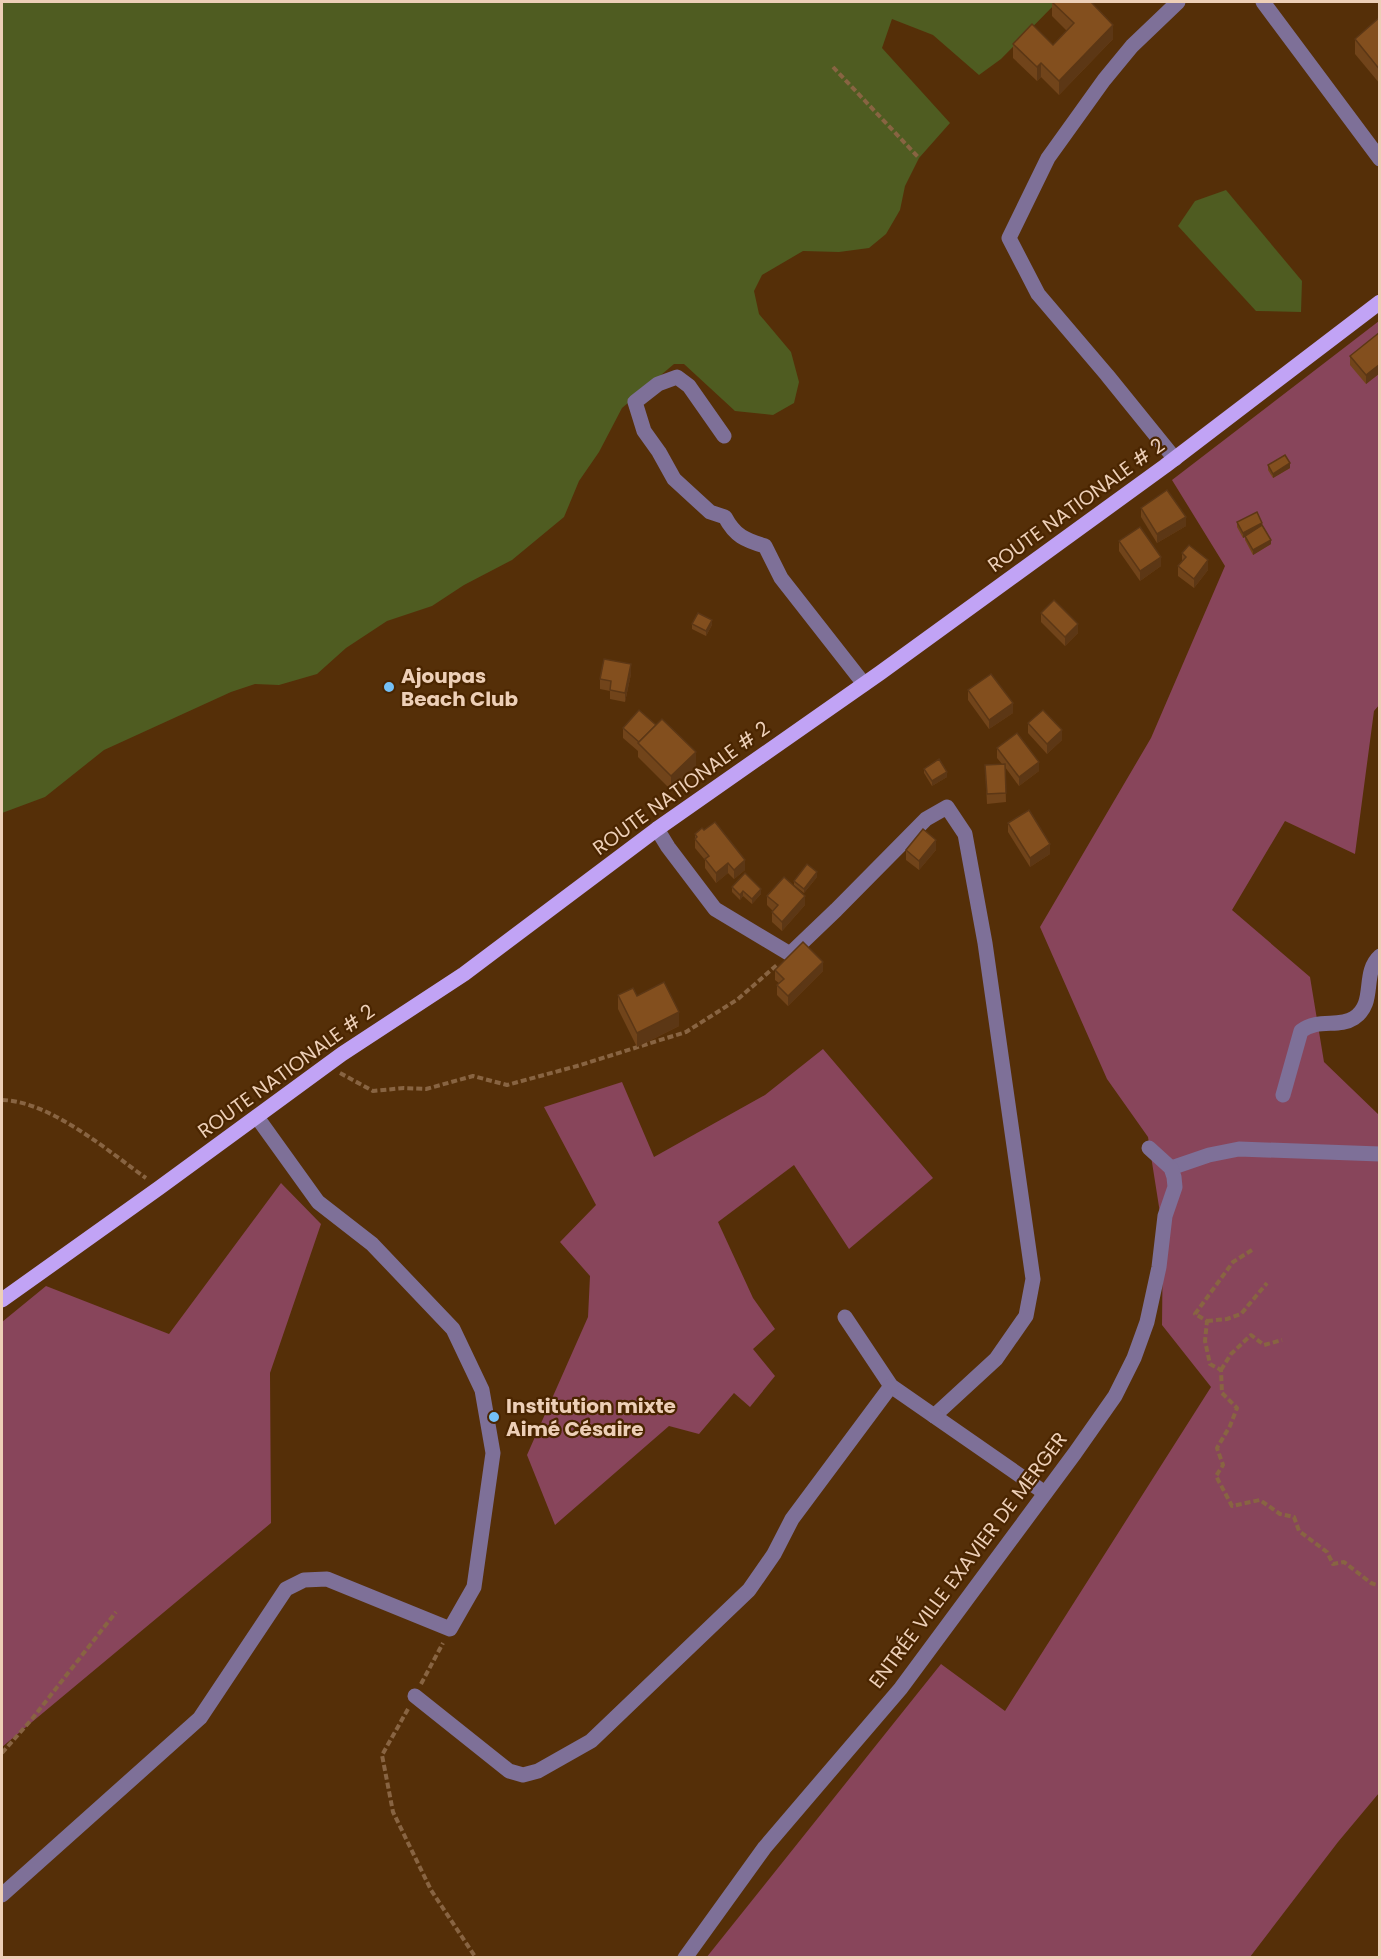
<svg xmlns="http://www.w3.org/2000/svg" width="1381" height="1959" viewBox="0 0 1381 1959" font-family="Poppins,sans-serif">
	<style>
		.green { fill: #88455b }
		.water { fill: #4f5c21 }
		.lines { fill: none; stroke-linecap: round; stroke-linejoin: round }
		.path { stroke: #886442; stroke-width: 4; stroke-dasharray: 6 3; stroke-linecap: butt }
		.minor { stroke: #7e7098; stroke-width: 15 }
		.major { stroke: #c1a3f5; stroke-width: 15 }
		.wall { fill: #71441a }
		.shaded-wall { fill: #5c3715 }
		.building { fill: #834f1e; stroke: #5c3715; stroke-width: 1.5 }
		.poi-dot { fill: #74c0f6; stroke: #4a2500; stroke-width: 2 }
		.labels { text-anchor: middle; stroke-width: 4.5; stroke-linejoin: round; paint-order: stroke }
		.street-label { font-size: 20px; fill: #edcfb7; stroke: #4a2500 }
		.poi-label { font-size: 20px; font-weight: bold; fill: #edcfb7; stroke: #4a2500; text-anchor: start }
	</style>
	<rect width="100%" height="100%" fill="#552f08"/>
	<g class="green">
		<polygon points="1379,321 1380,704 1374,711 1355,854 1285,821 1232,910 1310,977 1324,1062 1379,1115 1379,1793 1338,1842 1250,1957 706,1958 941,1664 1005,1711 1211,1387 1162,1325 1163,1232 1148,1137 1107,1079 1040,927 1151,738 1225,566 1172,480"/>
		<polygon points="823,1049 933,1178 849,1249 794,1165 718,1222 753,1298 775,1329 753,1349 775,1376 750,1407 734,1393 699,1434 669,1426 555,1525 527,1455 588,1317 590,1276 560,1242 596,1205 544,1107 622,1082 654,1157 765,1095"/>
		<polygon points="281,1183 321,1224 270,1373 271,1523 2,1747 2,1322 46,1286 169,1334"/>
	</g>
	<g class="water">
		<polygon points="2,2 1057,2 1001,59 979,75 933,35 892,19 882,48 950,123 919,158 905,186 900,210 886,234 869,248 839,252 803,251 762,275 754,291 759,314 791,352 799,382 794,403 773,415 735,411 684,364 674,364 622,408 599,452 579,481 564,517 512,560 464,585 432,606 387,621 346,648 317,674 279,685 255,684 231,692 104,750 45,797 2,813"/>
		<polygon points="1226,190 1302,281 1301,312 1256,311 1178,226 1195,201"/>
	</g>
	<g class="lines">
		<g class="path">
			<polyline points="833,67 919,158"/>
			<polyline points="340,1073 373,1091 404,1088 426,1089 473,1076 507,1085 577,1066 686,1032 738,999 778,964"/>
			<path d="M2,1100c48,1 106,51 144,78"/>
			<polyline points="1252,1250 1233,1262 1195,1314 1207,1321 1205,1341 1210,1364 1221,1370 1222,1393 1237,1408 1230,1426 1217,1448 1223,1465 1216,1476 1232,1506 1260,1500 1280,1514 1294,1517 1299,1531 1327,1552 1333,1564 1344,1562 1371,1583 1380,1586"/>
			<polyline points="1207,1321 1227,1319 1241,1314 1267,1283"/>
			<polyline points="1221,1370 1231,1354 1251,1335 1264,1345 1282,1340"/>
			<polyline points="421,1684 443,1643"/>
			<polyline points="408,1709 382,1755 393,1812 431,1890 476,1958"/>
			<polyline points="2,1753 32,1719 116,1612"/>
		</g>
		<g class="minor">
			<polyline points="1263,2 1380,159"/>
			<path d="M724,436l-35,-50 -12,-9 -19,7 -23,18 9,29 15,21 15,27 36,33 15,5c10,19 20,23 40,29l16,32 83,106"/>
			<polyline points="1175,459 1107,375 1038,294 1009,238 1048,158 1104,80 1132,46 1178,2"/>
			<polyline points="657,829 668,847 715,909 790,954 836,910 926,819 947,807 965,834 985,943 1033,1279 1026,1316 996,1359 934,1416"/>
			<path d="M1283,1095l18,-64c17,-13 38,-3 53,-13 23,-15 7,-45 26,-62"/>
			<polyline points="1171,1168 1209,1155 1239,1149 1380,1154"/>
			<polyline points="845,1317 891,1386 1045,1493"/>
			<polyline points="415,1696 509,1771 523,1775 538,1771 591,1741 749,1590 774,1554 792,1519 891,1386"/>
			<polyline points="2,1895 200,1718 286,1589 304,1580 327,1579 450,1629 474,1587 493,1453 482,1390 453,1329 372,1244 318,1202 257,1117"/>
			<polyline points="685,1958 765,1847 901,1688 1075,1453 1115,1396 1134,1358 1147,1322 1159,1267 1165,1216 1175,1187 1174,1177 1171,1168 1149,1148"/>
		</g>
		<polyline class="major" points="2,1300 159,1188 342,1054 464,974 657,829 880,673 1165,466 1380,302"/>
	</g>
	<g class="wall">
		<polygon points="1052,2 1113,39 1059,95 1041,77 1037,81 1013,58 1013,44 1053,45 1067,31 1052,16"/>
		<polygon points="1380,17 1380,84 1355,54 1355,39"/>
		<polygon points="1380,332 1380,373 1366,384 1350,365 1350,356"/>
		<polygon points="1268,465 1290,468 1273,478 1268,470"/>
		<polygon points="1141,508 1186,526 1157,543 1141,517"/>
		<polygon points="1237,522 1262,525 1271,544 1253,555 1245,540 1245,537 1243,538 1237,527"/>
		<polygon points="1119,541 1161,566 1140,581 1119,551"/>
		<polygon points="1182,553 1208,570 1194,588 1178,576 1178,566 1182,561"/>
		<polygon points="1041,613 1078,633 1065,646 1041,622"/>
		<polygon points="692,624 712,625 706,636 692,629"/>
		<polygon points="631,674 625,702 610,699 610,691 600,689 600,679"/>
		<polygon points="968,690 1013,713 989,729 968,700"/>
		<polygon points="1028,723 1062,740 1047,754 1028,733"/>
		<polygon points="623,728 696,766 671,790 638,757 638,751 623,738"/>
		<polygon points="997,748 1039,771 1019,786 1005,767 1006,802 987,804 985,765 1002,764 997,758"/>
		<polygon points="924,769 947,777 932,786 924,773"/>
		<polygon points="1008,823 1050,854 1030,867 1008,832"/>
		<polygon points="704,830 745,870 734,879 728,873 716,883 705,868 705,860 695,848 695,834"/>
		<polygon points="906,850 936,850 919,870 906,860"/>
		<polygon points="817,877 804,893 794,885 794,881"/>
		<polygon points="732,887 761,894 752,904 743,896 740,900 732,892"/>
		<polygon points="767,896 805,905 782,931 772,922 772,912 773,911 767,905"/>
		<polygon points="775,970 823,971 788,1006 777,995 777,985 779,983 775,980"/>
		<polygon points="618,995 637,996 679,1026 637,1047 618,1009"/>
	</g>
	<g class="shaded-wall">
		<polygon points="1113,25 1113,39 1059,95 1059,81"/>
		<polygon points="1041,63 1041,77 1037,81 1037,67"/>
		<polygon points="1380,364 1380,373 1366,384 1366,375"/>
		<polygon points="1290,463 1290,468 1273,478 1273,474"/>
		<polygon points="1186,517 1186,526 1157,543 1157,534"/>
		<polygon points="1262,523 1262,528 1243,538 1243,533"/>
		<polygon points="1271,540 1271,544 1253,555 1253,550"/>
		<polygon points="1161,557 1161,566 1140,581 1140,571"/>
		<polygon points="1208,560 1208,570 1194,588 1194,579"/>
		<polygon points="712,620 712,625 706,636 706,631"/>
		<polygon points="1078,624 1078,633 1065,646 1065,637"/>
		<polygon points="631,664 631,674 625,702 625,693"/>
		<polygon points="1013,703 1013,713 989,729 989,720"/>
		<polygon points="1062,730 1062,740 1047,754 1047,744"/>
		<polygon points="696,752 696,766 671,790 671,776"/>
		<polygon points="1039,762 1039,771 1019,786 1019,777"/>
		<polygon points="947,772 947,777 932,786 932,781"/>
		<polygon points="936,840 936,850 919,870 919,861"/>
		<polygon points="1050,844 1050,854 1030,867 1030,858"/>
		<polygon points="745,860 745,870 734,879 734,870"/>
		<polygon points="728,863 728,873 716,883 716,873"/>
		<polygon points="817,872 817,877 804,893 804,889"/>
		<polygon points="761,889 761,894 752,904 752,899"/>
		<polygon points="743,891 743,896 740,900 740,895"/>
		<polygon points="805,896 805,905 782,931 782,922"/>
		<polygon points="823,962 823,971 788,1006 788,996"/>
		<polygon points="679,1012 679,1026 637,1047 637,1033"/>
	</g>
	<g class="building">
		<polygon points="1052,2 1091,2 1113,25 1059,81 1041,63 1037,67 1013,44 1032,24 1053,45 1074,23"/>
		<polygon points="1380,17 1380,70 1355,39"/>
		<polygon points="1380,332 1380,364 1366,375 1350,356"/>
		<polygon points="1285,455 1290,463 1273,474 1268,465"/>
		<polygon points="1167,490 1186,517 1157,534 1141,508"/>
		<polygon points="1257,512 1262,523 1243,533 1237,522"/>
		<polygon points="1262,525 1271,540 1253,550 1245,536"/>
		<polygon points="1140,527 1161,557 1140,571 1119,541"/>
		<polygon points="1189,545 1208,560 1194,579 1178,566 1186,557 1182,553"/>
		<polygon points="1054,600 1078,624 1065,637 1041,613"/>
		<polygon points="698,613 712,620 706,631 692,624"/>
		<polygon points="604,659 631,664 625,693 610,690 611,681 600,679"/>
		<polygon points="991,674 1013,703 989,720 968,690"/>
		<polygon points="639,710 656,725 639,742 623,728"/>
		<polygon points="1043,710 1062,730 1047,744 1028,723"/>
		<polygon points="662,719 696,752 671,776 638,743"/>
		<polygon points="1017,733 1039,762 1019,777 997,748"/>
		<polygon points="939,759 947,772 932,781 924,769"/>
		<polygon points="1005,764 1006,793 987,794 985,765"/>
		<polygon points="1029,810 1050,844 1030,858 1008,823"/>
		<polygon points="715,822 745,860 734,870 728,863 716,873 705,859 709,856 695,839 697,837 695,834 702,828 704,830"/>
		<polygon points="923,829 936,840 919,861 906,850"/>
		<polygon points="807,864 817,872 804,889 794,881"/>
		<polygon points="745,873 761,889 752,899 743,891 740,895 732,887"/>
		<polygon points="784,877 805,896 782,922 772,912 778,905 767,896"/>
		<polygon points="803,942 823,962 788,996 777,985 784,979 775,970"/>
		<polygon points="664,982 679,1012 637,1033 618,995 633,988 637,996"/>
	</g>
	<g class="poi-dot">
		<circle cx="389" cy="687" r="6"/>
		<circle cx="494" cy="1417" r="6"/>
	</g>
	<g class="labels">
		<g class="street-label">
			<text transform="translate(1076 505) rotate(-36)" y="7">ROUTE NATIONALE # 2</text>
			<text transform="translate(681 788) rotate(-36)" y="7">ROUTE NATIONALE # 2</text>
			<text transform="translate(286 1071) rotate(-36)" y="7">ROUTE NATIONALE # 2</text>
			<text transform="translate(968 1560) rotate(-53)" y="7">ENTRÉE VILLE EXAVIER DE MERGER</text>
		</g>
		<g class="poi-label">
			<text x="401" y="683">Ajoupas<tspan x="401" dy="23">Beach Club</tspan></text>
			<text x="506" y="1413">Institution mixte<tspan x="506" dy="23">Aimé Césaire</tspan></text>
		</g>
	</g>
	<rect width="1381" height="1959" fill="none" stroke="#edcfb7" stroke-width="6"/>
</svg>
